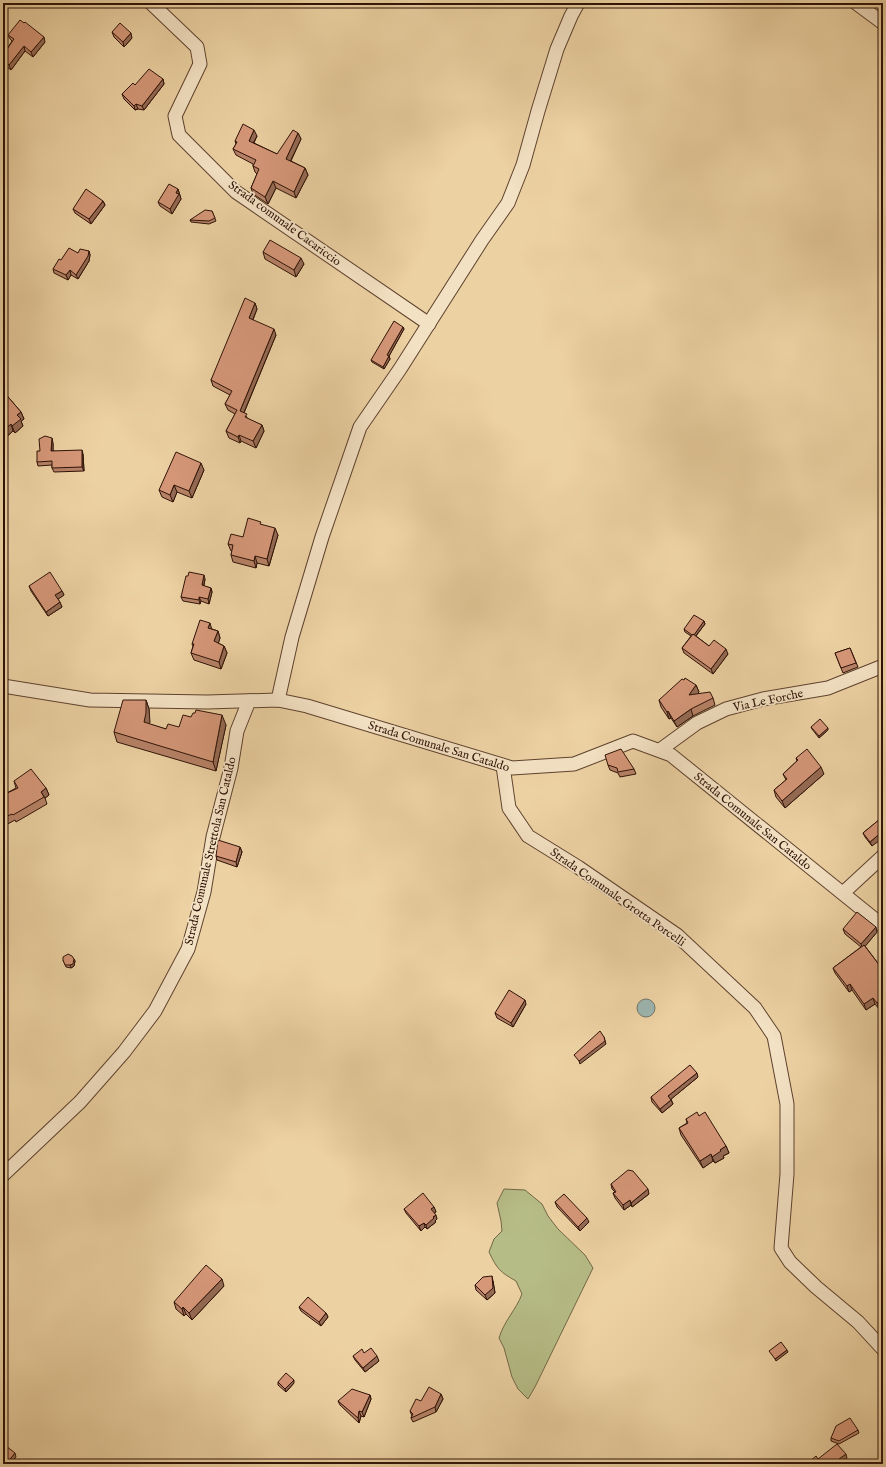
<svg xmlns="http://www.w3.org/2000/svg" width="886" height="1467" viewBox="0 0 886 1467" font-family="'IM FELL English',serif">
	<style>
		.green { fill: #b6bc86; stroke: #726746 }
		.water { fill: #9cb5af; stroke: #70746c }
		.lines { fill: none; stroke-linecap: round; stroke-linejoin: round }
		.street-casing { stroke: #5e422e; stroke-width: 15 }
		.street { stroke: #f3e1c3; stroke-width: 13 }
		.wall { fill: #b78267; stroke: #2e1207 }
		.shaded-wall { fill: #956a54; stroke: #2e1207 }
		.building { fill: #d59778; stroke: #2e1207 }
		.labels { text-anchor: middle; stroke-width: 3.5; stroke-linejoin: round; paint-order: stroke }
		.street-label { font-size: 12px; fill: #2e1207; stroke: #f3e1c3 }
	</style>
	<rect width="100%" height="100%" fill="#ecd1a2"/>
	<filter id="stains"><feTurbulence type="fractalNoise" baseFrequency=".005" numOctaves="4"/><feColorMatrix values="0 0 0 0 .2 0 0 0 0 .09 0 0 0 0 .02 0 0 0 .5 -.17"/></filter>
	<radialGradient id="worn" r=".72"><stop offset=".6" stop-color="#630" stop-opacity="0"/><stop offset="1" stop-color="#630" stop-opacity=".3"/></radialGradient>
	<path class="green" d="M504,1189l21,1 17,14 6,12 10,13 27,26 8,13 -58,119 -7,12 -10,-10 -6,-12 -8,-29 -5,-10c5,-17 17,-28 23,-44l-6,-13c-16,-9 -19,-12 -27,-29l5,-13 8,-8 -1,-10 -4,-18z"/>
	<circle class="water" cx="646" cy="1008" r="9"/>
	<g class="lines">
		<g class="street-casing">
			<g id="street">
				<polyline points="151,3 197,47 200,64 175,116 179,135 236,192 429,324"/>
				<polyline points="856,3 883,23"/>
				<polyline points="3,686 90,700 207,702 278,700 307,706 512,768 574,764 633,741 671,755 883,926"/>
				<polyline points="278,700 292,637 322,537 360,427 400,369 482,240 508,203 523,165 538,111 557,49 571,16 578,3"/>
				<polyline points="660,750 697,723 726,709 763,699 828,688 883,666"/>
				<polyline points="503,766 509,808 528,836 578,867 677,935 755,1008 774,1036 787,1104 787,1174 781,1248 790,1262 816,1287 858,1322 883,1349"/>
				<polyline points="843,893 883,856"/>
				<polyline points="3,1175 80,1102 124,1052 155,1011 188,949 204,892 213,837 231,768 237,731 249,701"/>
			</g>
		</g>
		<use href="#street" class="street"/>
	</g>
	<g class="wall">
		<polygon points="112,32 132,38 124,47 114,37"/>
		<polygon points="8,35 45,42 33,57 25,51 11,70 3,64 3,55 12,41 10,39"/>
		<polygon points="163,79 164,84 144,110 138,109 135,110 124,99 122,94 135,85"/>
		<polygon points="298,133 301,139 291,161 305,168 308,175 296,198 276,188 268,204 253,194 251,188 257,174 255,172 253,166 253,164 236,155 233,149 236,144 235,141 257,136 254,143 277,154"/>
		<polygon points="178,189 181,199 172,214 160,206 158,202"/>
		<polygon points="103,201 105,205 91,224 75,213 73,209"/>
		<polygon points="212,211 216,221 209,224 191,222 190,220"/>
		<polygon points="89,251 90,255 89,261 78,279 71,275 68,280 54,273 53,269 61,260 78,253"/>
		<polygon points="263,252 304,264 296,277 265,259"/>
		<polygon points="255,303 257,309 253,320 276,335 244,413 248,419 262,425 264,431 256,448 241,441 240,443 229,438 226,431 235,414 228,410 225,404 230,395 213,386 211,380"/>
		<polygon points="403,327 404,329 389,356 390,359 384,369 372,362 371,360"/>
		<polygon points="3,391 21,412 24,419 21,421 23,426 15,433 13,431 4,439 3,438"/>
		<polygon points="53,443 53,451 83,454 84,471 54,472 52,468 52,465 38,466 37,462 40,451"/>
		<polygon points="204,470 192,498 177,492 173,502 162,497 159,490"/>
		<polygon points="262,525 278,535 269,566 257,563 256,568 233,562 231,555 232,551 231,551 228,544 243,537"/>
		<polygon points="205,579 204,586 211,588 212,592 209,604 201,601 200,604 183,601 181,597"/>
		<polygon points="29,586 62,591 64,595 58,599 62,607 48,616 31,591"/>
		<polygon points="704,621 705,624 696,636 709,646 728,654 713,674 684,653 682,648 691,636 685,632 684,629"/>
		<polygon points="212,629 218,631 220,638 218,643 224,646 227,653 221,669 194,660 191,653 193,646 192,644"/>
		<polygon points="850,648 858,667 843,673 835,653"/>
		<polygon points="696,685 699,692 698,693 713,698 715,705 693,716 677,727 671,718 669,719 661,707 659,700"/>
		<polygon points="146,700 149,709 149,724 166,729 226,725 216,771 117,742 114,732"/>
		<polygon points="811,727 828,730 819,738 812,729"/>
		<polygon points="796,758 824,774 785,808 776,797 774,790 786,780 783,774 797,761"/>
		<polygon points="608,765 634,769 636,774 620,777 618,773 610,770"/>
		<polygon points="14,781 46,788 49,795 45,798 47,804 16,822 15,820 4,826 3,823 3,795 16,788"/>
		<polygon points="880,819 872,846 865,837 863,833"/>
		<polygon points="240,847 242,852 237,867 217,860 216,856"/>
		<polygon points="843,929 877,932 865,946 883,970 883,1010 881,1007 879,1009 875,1004 866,1010 852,990 849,992 835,973 833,968 861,947 845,934"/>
		<polygon points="74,959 75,961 74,966 71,968 66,967 63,960"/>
		<polygon points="526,1004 513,1027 497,1018 495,1013"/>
		<polygon points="698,1077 671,1099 673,1104 662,1113 652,1102 651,1097"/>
		<polygon points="699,1116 726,1146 729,1153 723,1156 724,1158 715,1163 713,1161 703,1168 681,1135 679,1128 687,1123 686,1119"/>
		<polygon points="611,1184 649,1194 632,1207 631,1205 624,1210 615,1198 613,1193 615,1192 612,1189"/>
		<polygon points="555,1202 589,1222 580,1231 557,1207"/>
		<polygon points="434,1207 436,1212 434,1213 437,1219 435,1221 436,1222 427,1229 425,1227 421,1231 406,1213 404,1209"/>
		<polygon points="493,1281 495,1293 487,1300 476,1290 475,1285"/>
		<polygon points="224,1286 192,1320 186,1314 184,1316 176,1309 174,1302"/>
		<polygon points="299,1307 326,1313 328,1317 321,1326 301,1311"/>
		<polygon points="353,1356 379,1361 365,1372 355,1360"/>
		<polygon points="278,1382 294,1383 286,1392 278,1385"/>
		<polygon points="441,1394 443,1399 436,1412 413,1422 411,1418 412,1416 410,1411"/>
		<polygon points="370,1395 371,1399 364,1417 361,1416 359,1423 340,1405 338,1401"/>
		<polygon points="858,1430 859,1433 839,1444 831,1441 831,1438"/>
	</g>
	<g class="shaded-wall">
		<polygon points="131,33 132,38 124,47 123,42"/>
		<polygon points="44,37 45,42 33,57 31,52"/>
		<polygon points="24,46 25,51 11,70 9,65"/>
		<polygon points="163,79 164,84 144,110 142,106"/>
		<polygon points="136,104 138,109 135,110 134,106"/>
		<polygon points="254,130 257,136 251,147 249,141"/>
		<polygon points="298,133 301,139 288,166 286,159"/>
		<polygon points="305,168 308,175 296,198 294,192"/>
		<polygon points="273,181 276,188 268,204 265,197"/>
		<polygon points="178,189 181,199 172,214 170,209 176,193"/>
		<polygon points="103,201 105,205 91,224 89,219"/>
		<polygon points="89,251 90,255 89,261 78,279 76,275"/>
		<polygon points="301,258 304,264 296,277 294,270"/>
		<polygon points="70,270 71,275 68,280 66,275"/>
		<polygon points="255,303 257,309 251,324 249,318"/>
		<polygon points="403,327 404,329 388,358 387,355"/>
		<polygon points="274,329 276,335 242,417 240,411"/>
		<polygon points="389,356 390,359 384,369 383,367"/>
		<polygon points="21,412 24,419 21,421 23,426 15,433 12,426 17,415"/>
		<polygon points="11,424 13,431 4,439 3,436 3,431"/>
		<polygon points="262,425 264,431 256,448 253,441"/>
		<polygon points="239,435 241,441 240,443 238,437"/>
		<polygon points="52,438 53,443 53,455 51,451"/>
		<polygon points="82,450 83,454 84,471 82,467"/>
		<polygon points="201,463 204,470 192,498 189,491"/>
		<polygon points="174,485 177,492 173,502 170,495"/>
		<polygon points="275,528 278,535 269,566 267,559"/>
		<polygon points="255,556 257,563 256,568 254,561"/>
		<polygon points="204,575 205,579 203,589 202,585"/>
		<polygon points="211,588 212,592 209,604 208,599"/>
		<polygon points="62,591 64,595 57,600 55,595"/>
		<polygon points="199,597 201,601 200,604 199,600"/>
		<polygon points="60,602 62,607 48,616 46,612"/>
		<polygon points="704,621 705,624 694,638 693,636"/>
		<polygon points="210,623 212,630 208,628"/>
		<polygon points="218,631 220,638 217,648 214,641"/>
		<polygon points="224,646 227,653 221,669 219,662"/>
		<polygon points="726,649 728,654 713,674 711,669"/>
		<polygon points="696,685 699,692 691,702 689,695"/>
		<polygon points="146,700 149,709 150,722 147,731 144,722"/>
		<polygon points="691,709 693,716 677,727 674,721"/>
		<polygon points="668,711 671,718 669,719 667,712"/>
		<polygon points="222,715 226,725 216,771 213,762"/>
		<polygon points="828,728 828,730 819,738 819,736"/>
		<polygon points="821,767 824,774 785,808 782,801"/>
		<polygon points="46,788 49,795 45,798 41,792"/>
		<polygon points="883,831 883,838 872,846 870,842"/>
		<polygon points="240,847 242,852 237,867 236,862"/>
		<polygon points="876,927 877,932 863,949 861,944"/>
		<polygon points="74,959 75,961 74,966 71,968 70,965"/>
		<polygon points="850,984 852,990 849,992 847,986"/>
		<polygon points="873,998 875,1004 866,1010 864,1004"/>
		<polygon points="525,1000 526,1004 513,1027 511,1023"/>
		<polygon points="879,1001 881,1007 879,1009 877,1003"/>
		<polygon points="604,1037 606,1044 580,1064 579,1061"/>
		<polygon points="697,1073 698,1077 670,1100 668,1096"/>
		<polygon points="671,1100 673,1104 662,1113 660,1109"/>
		<polygon points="726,1146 729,1153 723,1156 724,1158 715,1163 712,1157 720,1150"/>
		<polygon points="711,1154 713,1161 703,1168 700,1161"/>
		<polygon points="648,1189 649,1194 632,1207 631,1203"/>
		<polygon points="630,1200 631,1205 624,1210 623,1205"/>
		<polygon points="434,1207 436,1212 433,1214 431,1209"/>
		<polygon points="436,1215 437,1219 435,1221 436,1222 427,1229 426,1225"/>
		<polygon points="587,1218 589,1222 580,1231 578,1227"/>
		<polygon points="424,1223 425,1227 421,1231 419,1226"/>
		<polygon points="492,1276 493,1281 495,1293 487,1300 485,1295"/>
		<polygon points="222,1279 224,1286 192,1320 189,1313"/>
		<polygon points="183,1307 186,1314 184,1316 182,1309"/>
		<polygon points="326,1313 328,1317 321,1326 319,1322"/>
		<polygon points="787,1350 788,1352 776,1361 775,1359"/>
		<polygon points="377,1356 379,1361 365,1372 363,1368"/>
		<polygon points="294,1380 294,1383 286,1392 285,1389"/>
		<polygon points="441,1394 443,1399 436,1412 435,1407"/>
		<polygon points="370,1395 371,1399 364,1417 362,1412"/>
		<polygon points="359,1411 361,1416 359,1423 358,1418"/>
		<polygon points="15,1453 16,1457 10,1464 6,1464"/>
		<polygon points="846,1454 847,1458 841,1463 841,1464 835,1464 839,1459"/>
	</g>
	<g class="building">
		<polygon points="20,20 24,23 25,22 44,37 31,52 24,46 9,65 3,61 3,55 14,39 8,35"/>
		<polygon points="120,23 131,33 123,42 112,32"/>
		<polygon points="149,69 163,79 142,106 136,104 134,106 122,94 133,83 135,85"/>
		<polygon points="243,124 254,130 249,141 277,154 293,130 298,133 286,159 305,168 294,192 273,181 265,197 251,188 259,169 253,166 256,160 233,149 237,142 235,141"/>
		<polygon points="169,184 178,189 176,193 179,194 170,209 158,202"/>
		<polygon points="86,189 103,201 89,219 73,209"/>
		<polygon points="205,210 212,211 215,218 209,221 190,220"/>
		<polygon points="270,240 301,258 294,270 263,252"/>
		<polygon points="69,248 78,253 80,249 89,251 88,256 76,275 70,270 66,275 53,269 59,259 61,260"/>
		<polygon points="245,298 255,303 249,318 274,329 240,411 247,414 245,417 262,425 253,441 239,435 238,437 226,431 237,410 225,404 232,391 211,380"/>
		<polygon points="394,321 403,327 387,355 389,356 383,367 371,360"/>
		<polygon points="3,391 21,412 17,415 21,419 12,426 11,424 3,431"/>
		<polygon points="45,436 52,438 51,451 82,450 82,467 52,468 52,461 37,462 37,451 40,451 39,439"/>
		<polygon points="176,452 201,463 189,491 174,485 170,495 159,490"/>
		<polygon points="248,518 261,522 260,524 275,528 267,559 255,556 254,561 231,555 233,545 228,544 231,534 243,537"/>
		<polygon points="50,572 62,591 55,595 60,602 46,612 29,586"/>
		<polygon points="189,572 204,575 202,585 211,588 208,599 199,597 199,600 181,597 186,576 188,576"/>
		<polygon points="694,615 704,621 694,635 693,634 692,635 684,629"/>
		<polygon points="200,620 210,623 208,628 218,631 214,641 224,646 219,662 191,653 194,644 192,644"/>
		<polygon points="693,634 709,646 714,640 726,649 711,669 682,648"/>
		<polygon points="850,648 856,663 841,668 835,653"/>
		<polygon points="685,678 696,685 689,695 710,692 713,698 691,709 674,721 668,711 667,712 659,700 682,679 684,680"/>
		<polygon points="123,700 146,700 146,713 144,722 166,729 168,724 179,727 183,715 191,717 193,713 195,713 196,710 222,715 213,762 114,732"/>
		<polygon points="820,719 828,728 819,736 811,727"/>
		<polygon points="621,749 634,769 618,772 617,768 608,765 605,755"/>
		<polygon points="807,749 821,767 782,801 774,790 787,779 783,774 798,760 796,758"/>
		<polygon points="31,769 46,788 41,792 44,797 13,815 12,814 3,818 3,795 18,788 14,781"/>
		<polygon points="880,819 883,822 883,831 870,842 863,833"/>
		<polygon points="218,840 240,847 236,862 216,856"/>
		<polygon points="857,912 876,927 861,944 843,929"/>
		<polygon points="864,945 883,970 883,1007 879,1001 877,1003 873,998 864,1004 850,984 847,986 833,968"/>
		<polygon points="68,954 72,956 74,959 73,964 70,965 65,965 63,960 63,957"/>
		<polygon points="509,990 525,1000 511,1023 495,1013"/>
		<polygon points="600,1031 604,1037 605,1041 579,1061 574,1055"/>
		<polygon points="690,1065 697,1073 668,1096 671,1100 660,1109 651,1097"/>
		<polygon points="697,1112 699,1116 705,1112 726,1146 720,1150 721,1151 712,1157 711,1154 700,1161 679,1128 688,1123 686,1119"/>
		<polygon points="628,1170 633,1171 648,1189 631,1203 630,1200 623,1205 613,1193 616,1192 611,1184"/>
		<polygon points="423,1193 434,1207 431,1209 436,1215 433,1217 434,1218 426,1225 424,1223 419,1226 404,1209"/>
		<polygon points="564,1194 587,1218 578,1227 555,1202"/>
		<polygon points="206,1265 222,1279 189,1313 183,1307 182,1309 174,1302"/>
		<polygon points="492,1276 493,1288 485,1295 475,1285 483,1277"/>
		<polygon points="308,1297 326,1313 319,1322 299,1307"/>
		<polygon points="781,1342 787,1350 775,1359 769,1351"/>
		<polygon points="371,1348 377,1356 363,1368 353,1356 362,1349 364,1353"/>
		<polygon points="286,1373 294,1380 285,1389 278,1382"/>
		<polygon points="429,1387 441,1394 435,1407 411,1418 413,1414 410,1411 416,1399 421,1401"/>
		<polygon points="352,1389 370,1395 362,1412 359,1411 358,1418 338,1401"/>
		<polygon points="850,1418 858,1430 839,1441 831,1438 836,1426"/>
		<polygon points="837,1444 846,1454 839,1459 840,1460 835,1464 807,1464 816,1456 818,1459"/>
		<polygon points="6,1446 15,1453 6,1464 3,1464 3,1448"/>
	</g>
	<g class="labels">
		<g class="street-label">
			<text transform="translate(285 223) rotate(36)" y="4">Strada comunale Cacariccio</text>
			<text transform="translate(768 700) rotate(-12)" y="4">Via Le Forche</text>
			<text transform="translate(439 746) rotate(17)" y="4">Strada Comunale San Cataldo</text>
			<text transform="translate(753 821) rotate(39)" y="4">Strada Comunale San Cataldo</text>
			<text transform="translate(210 851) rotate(-77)" y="4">Strada Comunale Strettola San Cataldo</text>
			<text transform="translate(618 897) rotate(35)" y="4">Strada Comunale Grotta Porcelli</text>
		</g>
	</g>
	<rect width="886" height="1467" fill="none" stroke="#ecd1a2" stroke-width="16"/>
	<rect x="4" y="4" width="878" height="1459" fill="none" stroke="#2e1207" stroke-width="2"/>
	<rect x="8" y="8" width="870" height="1451" fill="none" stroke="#2e1207"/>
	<rect width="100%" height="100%" filter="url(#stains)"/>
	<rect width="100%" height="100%" fill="url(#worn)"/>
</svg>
